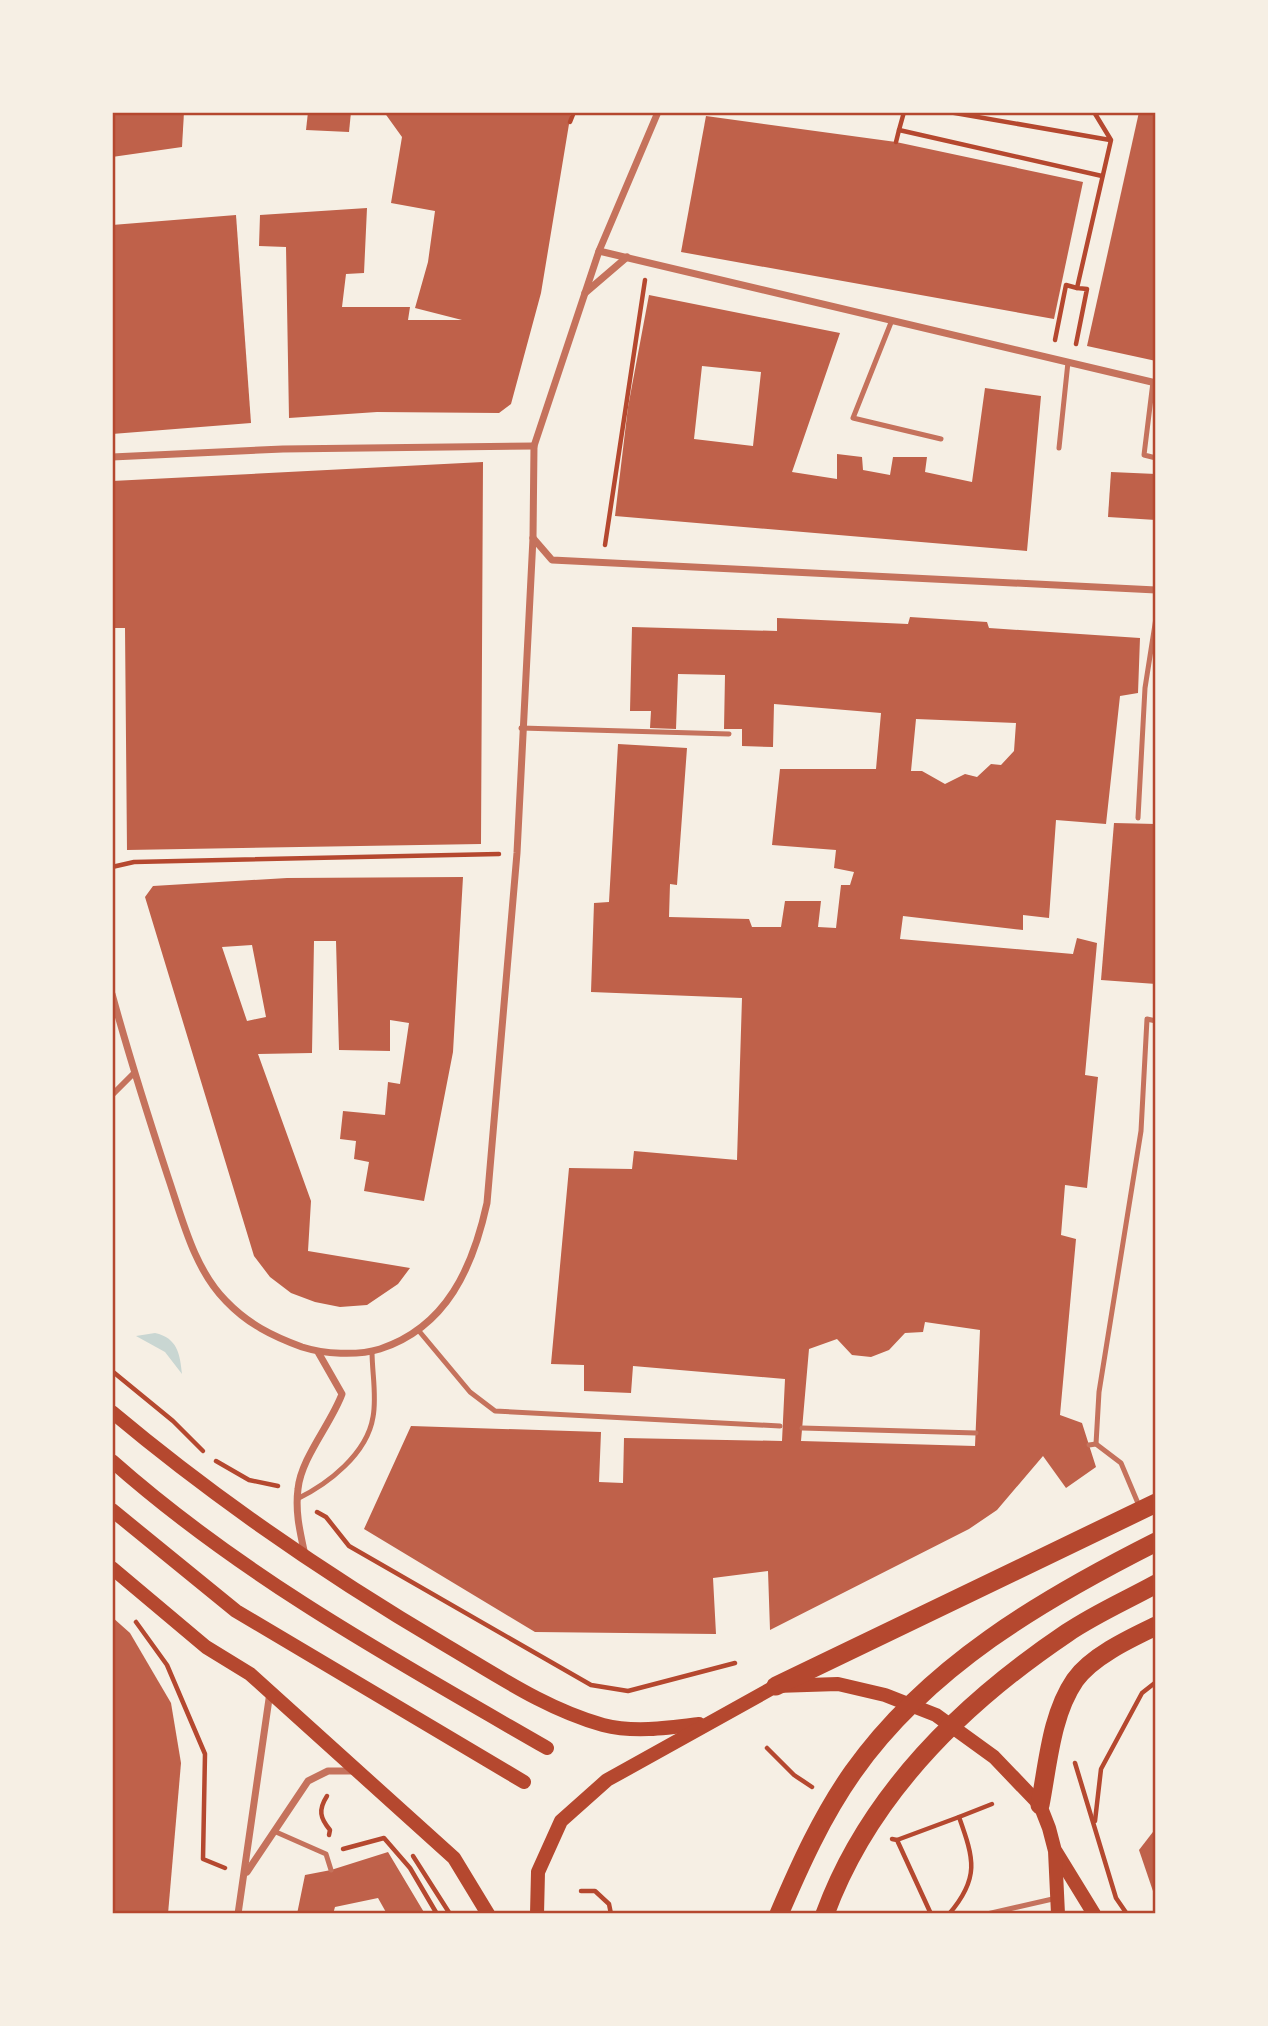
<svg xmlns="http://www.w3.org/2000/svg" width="1268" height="2026" viewBox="0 0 1268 2026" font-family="Roboto,sans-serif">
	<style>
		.water { fill: #c9d6d2 }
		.building { fill: #bf614a; fill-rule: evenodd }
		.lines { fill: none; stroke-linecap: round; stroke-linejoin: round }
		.path { stroke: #b5482f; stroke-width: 4.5 }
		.service { stroke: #c5725c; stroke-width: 5 }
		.pedestrian { stroke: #c5725c; stroke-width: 6 }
		.minor { stroke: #c5725c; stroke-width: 7 }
		.secondary { stroke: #b5482f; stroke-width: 14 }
		.trunk { stroke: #b5482f; stroke-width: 19 }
		.neatline { fill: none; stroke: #b5482f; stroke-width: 2.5 }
	</style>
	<rect width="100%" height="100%" fill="#f6efe4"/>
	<path class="water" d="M155,1333c23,5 25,22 27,41l-17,-22 -29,-16z"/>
	<g class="building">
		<polygon points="112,112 184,112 182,147 112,157"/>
		<polygon points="308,112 351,112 349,132 306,130"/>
		<polygon points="384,112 571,112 541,293 511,404 499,413 377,412 289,418 286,247 259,246 260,215 367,208 364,273 346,274 342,307 410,307 408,320 462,320 415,308 428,262 435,211 391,203 402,137"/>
		<polygon points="1139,112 1156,112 1156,361 1087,346"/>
		<polygon points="706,116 896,142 1083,182 1054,319 681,252"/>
		<polygon points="236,215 251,423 112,434 112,225"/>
		<path d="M649,295l191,38 -48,139 45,7v-25l25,3 1,13 27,5 3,-18h34l-2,15 47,10 13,-94 56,8 -14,155 -412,-35 13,-109zM702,366l59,6 -8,74 -59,-7z"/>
		<polygon points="483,462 481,844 127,850 125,628 112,628 112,481"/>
		<polygon points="1111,472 1156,474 1156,520 1108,517"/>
		<path d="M910,617l77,5 2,6 151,10 -2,55 -18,3 -14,128 -50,-4 -7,98 -26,-3v15l-120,-14 -3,23 173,15 4,-16 20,5 -12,132 13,2 -11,111 -22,-3 -4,50 15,4 -16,176 22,8 14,44 -30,21 -23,-32 -46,54 -28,19 -199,101 -2,-59 -55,7 3,56 -181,-2 -171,-103 47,-103 190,6 -2,50 24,1 1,-45 158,3 3,-62 -152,-13 -2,27 -47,-2v-26l-33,-1 18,-196 63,1 2,-18 103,9 5,-162 -151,-6 3,-89 15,-1 9,-158 69,4 -10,137 -7,-1 -1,33 80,2 3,8h29l4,-26h36l-3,26 18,1 5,-43h9l4,-13 -20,-4 2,-18 -64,-5 8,-76h96l5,-56 -107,-9 -1,43 -31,-1v-17h-18l1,-54 -47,-1 -2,55 -26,-1 1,-17h-21l2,-84 145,4v-13l131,6zM916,719l100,4 -2,28 -13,14 -10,-1 -14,13 -12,-3 -20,10 -23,-13h-11zM925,1322l55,8 -5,116 -174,-5 8,-92 28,-10 15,16 19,2 18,-7 16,-17 18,-1z"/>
		<polygon points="1114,823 1156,824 1156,984 1101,980"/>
		<path d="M463,877l-10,175 -29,149 -60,-10 5,-29 -15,-3 2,-18 -16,-2 3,-28 42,4 3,-33 12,2 9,-61 -19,-3v31l-51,-1 -3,-109h-22l-2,112 -54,1 53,147 -3,50 102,17 -12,16 -31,21 -27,2 -25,-5 -24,-9 -21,-16 -16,-21 -109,-359 8,-11 134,-8zM252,945l14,72 -19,4 -25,-74z"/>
		<polygon points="112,1617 130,1633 171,1703 181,1763 168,1914 112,1914"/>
		<polygon points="1156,1828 1156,1900 1139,1850"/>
		<polygon points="388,1852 425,1914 387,1914 378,1898 335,1907 333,1914 297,1914 305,1875 331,1870"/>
	</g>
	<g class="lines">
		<g class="path">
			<polyline points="949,112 1110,140"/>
			<polyline points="570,122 574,112"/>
			<polyline points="899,130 904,112"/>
			<polyline points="896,142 899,130 1102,176"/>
			<polyline points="1055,340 1066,285 1077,288"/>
			<polyline points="1076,344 1087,289 1077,288 1111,140 1094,112"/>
			<polyline points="605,545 645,280"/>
			<polyline points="112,867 134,862 499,854"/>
			<polyline points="112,1371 173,1421 203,1451"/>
			<polyline points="216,1461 249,1480 278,1486"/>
			<polyline points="317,1512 326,1517 349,1546 591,1685 628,1691 735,1663"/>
			<polyline points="136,1622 167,1665 205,1754 203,1859 225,1868"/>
			<polyline points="767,1748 794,1775 812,1787"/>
			<polyline points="1075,1763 1116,1898 1127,1914"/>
			<path d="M327,1796c-9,14 -7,22 3,34l-1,5"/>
			<polyline points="1095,1821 1101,1769 1142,1693 1156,1682"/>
			<polyline points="892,1839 897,1840 931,1914"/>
			<polyline points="897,1840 959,1817"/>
			<polyline points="343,1849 384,1838 410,1868 437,1914"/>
			<polyline points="413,1856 450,1914"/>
			<polyline points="581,1891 595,1891 609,1904 611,1914"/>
			<path d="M949,1914c31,-36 25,-55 10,-97l33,-13"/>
		</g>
		<g class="service">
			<polyline points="892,320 853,418 941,439"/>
			<polyline points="1153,382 1144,455 1156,458"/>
			<polyline points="1059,448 1068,362"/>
			<polyline points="521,728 729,734"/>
			<polyline points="1138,818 1145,688 1156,618"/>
			<polyline points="419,1331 470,1392 495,1411 780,1426"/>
			<polyline points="802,1428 976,1433"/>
			<polyline points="1096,1444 1099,1392 1141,1131 1147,1019 1156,1021"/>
			<polyline points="1089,1445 1096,1444 1121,1463 1140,1508"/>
			<path d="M297,1499c31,-15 70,-45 76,-82 4,-21 -1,-44 -1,-66"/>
			<polyline points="276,1832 326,1854 331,1870"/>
			<polyline points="987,1914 1057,1898"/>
		</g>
		<polyline class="pedestrian" points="112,1095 134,1073"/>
		<g class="minor">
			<polyline points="599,251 1156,383"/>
			<polyline points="585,293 627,257"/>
			<polyline points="112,457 283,449 534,446"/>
			<polyline points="533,538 552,560 1156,590"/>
			<path d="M112,994c17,62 36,122 56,183 14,41 26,92 58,124 22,23 46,35 76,46 22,7 55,9 78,2 67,-22 93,-82 107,-146l30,-350 16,-315 1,-92 65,-195 59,-139"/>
			<path d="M305,1555c-5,-23 -10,-43 -7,-66 3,-31 33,-65 44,-95l-24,-42"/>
			<polyline points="247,1872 308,1781 328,1771 355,1771"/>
			<polyline points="238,1914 270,1692"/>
		</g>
		<g class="secondary">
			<path d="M112,1412c105,88 218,165 335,234 51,30 99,63 156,79 31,8 65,3 96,-1"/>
			<path d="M112,1461c131,116 284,200 435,287"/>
			<polyline points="112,1510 236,1611 524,1782"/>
			<polyline points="112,1568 206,1647 250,1674 454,1858 488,1914"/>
			<polyline points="1056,1852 1094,1914"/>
			<polyline points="537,1914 538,1872 561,1821 607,1780 776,1686 838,1684 885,1695 936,1715 994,1757 1040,1805 1049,1828 1055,1851 1058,1914"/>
		</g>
		<g class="trunk">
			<polyline points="776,1686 1156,1503"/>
			<path d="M1040,1805c8,-41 11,-90 35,-125 17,-24 56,-42 81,-54"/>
			<path d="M779,1914c21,-49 43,-98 74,-142 75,-106 190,-173 303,-230"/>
			<path d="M825,1914c44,-120 138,-211 242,-281 28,-19 60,-33 89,-49"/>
		</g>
	</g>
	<rect width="1268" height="2026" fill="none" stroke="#f6efe4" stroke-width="228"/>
	<rect x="114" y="114" width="1040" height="1798" class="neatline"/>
</svg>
